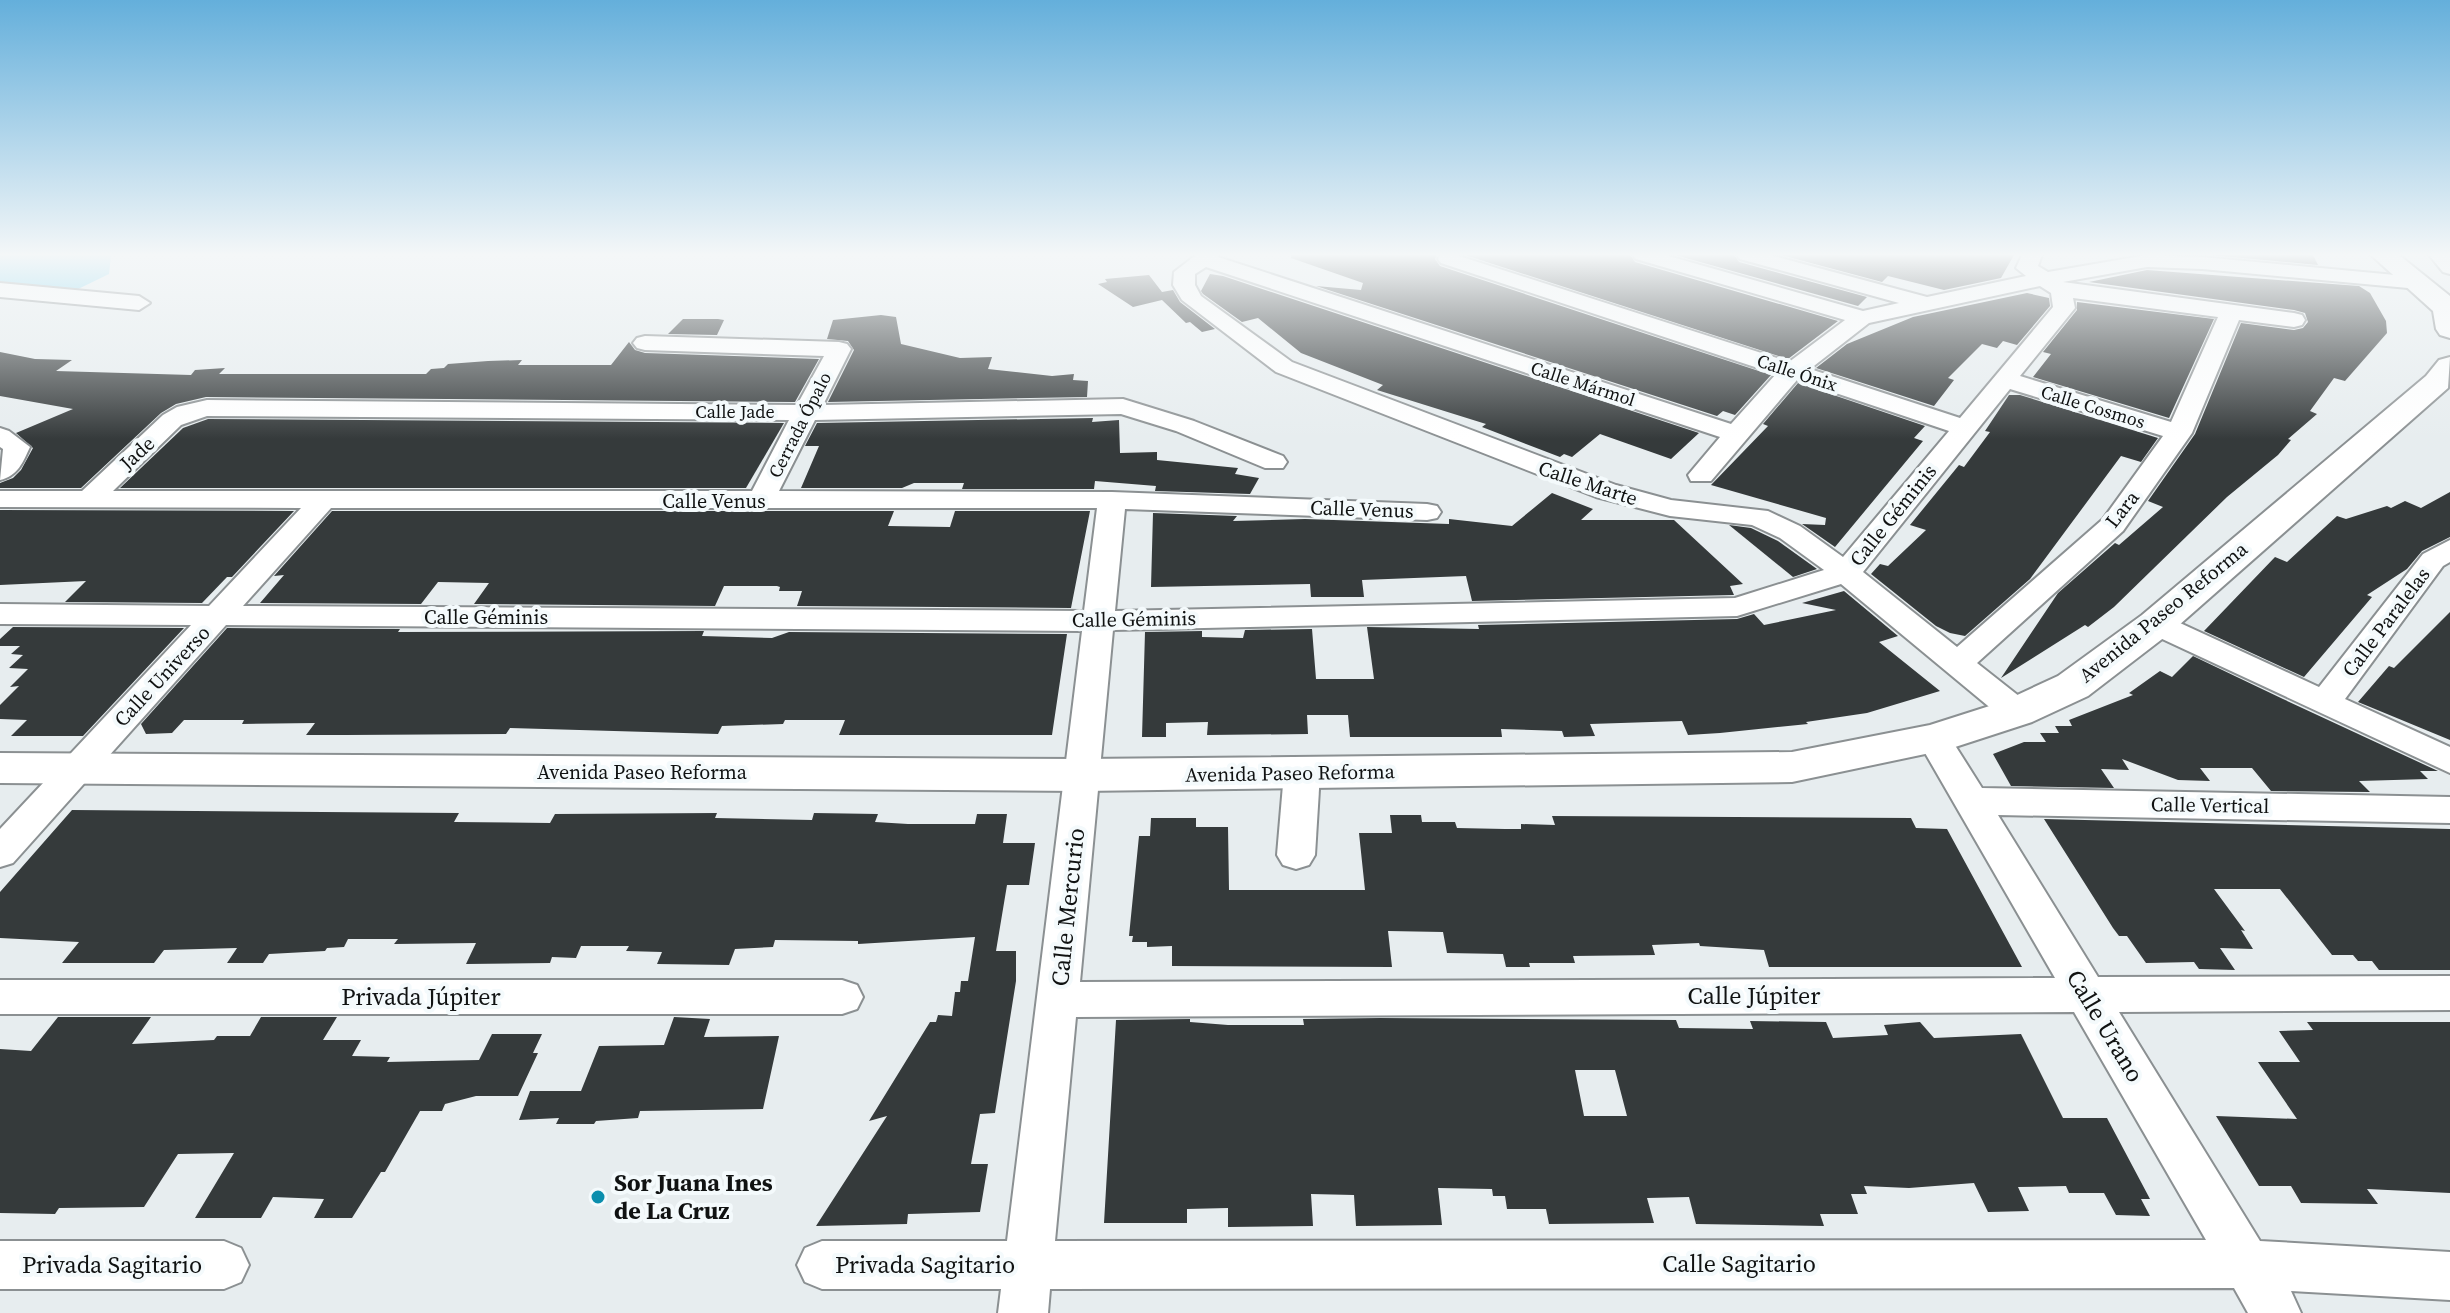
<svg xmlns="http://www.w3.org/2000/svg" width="2450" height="1313" viewBox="0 0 2450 1313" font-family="'Source Serif 4',serif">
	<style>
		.green { fill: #71d1ef }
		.building { fill: #353a3b; fill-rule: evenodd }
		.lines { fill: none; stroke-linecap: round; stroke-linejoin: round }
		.minor-casing { stroke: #8b9092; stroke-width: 4 }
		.major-casing { stroke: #8b9092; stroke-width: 4 }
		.minor { fill: #fff; fill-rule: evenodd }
		.major { fill: #fff; fill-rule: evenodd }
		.poi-dot { fill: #0b8ead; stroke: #f4fafc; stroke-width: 3 }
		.labels { text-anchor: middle; stroke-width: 8; stroke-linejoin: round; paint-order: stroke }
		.far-street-label { font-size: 18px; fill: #101212; stroke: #f4fafc }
		.street-label { font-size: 20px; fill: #101212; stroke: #f4fafc }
		.near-street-label { font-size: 24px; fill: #101212; stroke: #f4fafc }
		.near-poi-label { font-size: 24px; font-weight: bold; fill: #101212; stroke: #f4fafc; text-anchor: start }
	</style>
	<rect width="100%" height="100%" fill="#e7edef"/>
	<polygon class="green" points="0,255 111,255 109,274 76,290 0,282"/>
	<g class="building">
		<polygon points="1291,255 1437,255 1435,259 1440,266 1771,375 1735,415 1723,411 1717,416 1316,286 1361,290 1363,283 1291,258"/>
		<polygon points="1465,255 1630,255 1635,262 1838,321 1788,359"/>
		<polygon points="1675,255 1734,255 1739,262 1867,297 1858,306"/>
		<polygon points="1781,255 2014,255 2001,278 1944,290 1888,276 1882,282"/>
		<polygon points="2210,255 2313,255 2318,265"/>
		<polygon points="2147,270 2359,286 2370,293 2386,321 2387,333 2345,381 2334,378 2310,411 2317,414 2288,439 2291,440 2278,455 2227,497 2114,607 2088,627 2085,625 2001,678 2058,593 2115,543 2119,545 2163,507 2148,501 2195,434 2241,323 2294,330 2303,328 2308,322 2305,313 2294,310 2089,282"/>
		<polygon points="1210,274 1223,276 1699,433 1671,459 1600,434 1572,457 1564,454 1560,457 1482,427 1486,424 1377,390 1383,385 1301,353 1258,318 1242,322 1203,294 1201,291"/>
		<polygon points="1149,275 1162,292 1173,290 1180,302 1215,329 1202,332 1190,322 1186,323 1162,300 1133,307 1098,284 1107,282 1105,279"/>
		<polygon points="2027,293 2049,298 2050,306 2017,345 2003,341 1997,348 1982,344 1948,378 1954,380 1934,406 1816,368 1847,344 1913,317"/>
		<polygon points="2077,302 2214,319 2169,418 2033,377 2051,354 2043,352 2077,310"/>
		<polygon points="881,315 896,317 901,344 960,358 992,357 988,369 997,370 1052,376 1074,374 1073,380 1088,381 1087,397 828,402 854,350 848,341 827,339 833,320"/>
		<polygon points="683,319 718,319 724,320 717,335 668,334"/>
		<polygon points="629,342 635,350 645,353 819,359 795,402 206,397 176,404 161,413 81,488 0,488 0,483 13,478 21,470 33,448 16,433 73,409 0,396 0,352 35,359 72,360 56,371 191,375 195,370 225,368 219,374 426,374 431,369 444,368 448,364 488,361 522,360 518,365 611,365"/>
		<polygon points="1798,383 1925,426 1914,438 1923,441 1835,547 1802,524 1825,525 1826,518 1711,485 1768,426 1763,424"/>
		<polygon points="2009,395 2020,395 2158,438 2141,462 2121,456 2030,579 1965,636 1950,633 1936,626 1871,574 1880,564 1888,566 1926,530 1910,525 1959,465 1964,467 1990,432 1985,431"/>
		<polygon points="1093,418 1092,422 1119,420 1120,453 1157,452 1157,460 1238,468 1235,474 1259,478 1250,494 1155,491 1156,486 1095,481 1094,489 962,489 964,483 914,483 902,488 801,488 819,446 805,446 817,423"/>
		<polygon points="208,419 784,423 746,488 120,488 183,428"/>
		<polygon points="2450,492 2450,537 2422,551 2407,569 2367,595 2372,597 2304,677 2204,631 2275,557 2287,562 2337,516 2346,519 2387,506 2391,508 2405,501 2421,508"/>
		<polygon points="1552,493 1593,509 1581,520 1674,520 1743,584 1730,586 1734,595 1472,601 1466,576 1362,580 1364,597 1311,597 1310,584 1151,587 1153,513 1237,516 1233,521 1305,519 1449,524 1449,519 1512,526"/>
		<polygon points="0,510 294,511 232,577 227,577 202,603 65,602 86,581 0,585"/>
		<polygon points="332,511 894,511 888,526 950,527 955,511 1090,511 1071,608 797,606 802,591 779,591 780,587 777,586 724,586 715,606 474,604 489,583 438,582 421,604 260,603 284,575 274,576"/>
		<polygon points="1729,525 1751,528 1778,541 1817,569 1793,577"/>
		<polygon points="1844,591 1898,636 1879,642 1940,691 1867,713 1806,722 1808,724 1720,733 1688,735 1682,721 1590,724 1595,736 1564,737 1562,731 1501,729 1502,737 1350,737 1348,715 1307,715 1308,734 1207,735 1208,722 1166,723 1166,737 1142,737 1145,632 1202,631 1202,637 1243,638 1245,630 1312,629 1316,679 1374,679 1367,627 1479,629 1478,625 1737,619 1754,614 1764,625 1836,610 1802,603"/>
		<polygon points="2450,612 2450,740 2358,702 2389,666 2394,668"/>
		<polygon points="13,627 184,628 83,736 11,736 27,720 0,719 0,705 19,686 10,687 28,669 9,668 23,655 11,654 20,646 0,646 0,639"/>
		<polygon points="227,628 400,629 398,632 704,631 702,636 772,638 789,632 1067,634 1052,735 839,735 845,720 785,720 783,724 722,726 718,734 510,728 506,734 347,735 306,735 315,723 242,724 244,720 184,720 172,733 146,734 141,724"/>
		<polygon points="2193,656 2283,699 2438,771 2420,771 2428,779 2359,781 2370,792 2271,791 2252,768 2200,768 2210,781 2178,780 2122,759 2129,770 2101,769 2114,788 2011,786 1993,754 2024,742 2046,742 2040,733 2059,733 2055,726 2072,726 2069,720 2133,695 2129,693 2160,671 2172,677"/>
		<polygon points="72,810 459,813 454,822 550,823 555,814 717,813 715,818 812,820 814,813 878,814 875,822 908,824 975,824 977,814 1007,814 1003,843 1035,843 1029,885 1007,885 996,951 1016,951 1016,981 995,1113 980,1114 971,1164 988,1164 980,1212 908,1214 907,1224 816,1226 887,1116 869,1121 930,1022 936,1022 938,1015 952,1016 955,992 960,992 961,981 968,981 975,937 858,944 858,941 775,940 773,947 735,949 729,965 657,964 662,952 626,951 629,946 581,946 576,958 552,957 550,963 466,964 476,943 394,944 398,939 348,939 344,947 327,948 325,951 269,954 263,963 227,963 237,948 164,950 154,963 62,963 79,942 0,938 0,892"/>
		<polygon points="1390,815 1421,815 1422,822 1455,822 1457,828 1505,829 1521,829 1521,824 1555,825 1552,816 1911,818 1916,828 1947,829 2022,967 1769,967 1764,950 1700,946 1699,943 1652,945 1655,955 1573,956 1575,963 1529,963 1530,967 1506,967 1503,954 1447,953 1443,932 1388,931 1392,967 1172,966 1172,946 1147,947 1147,942 1132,942 1133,936 1129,936 1139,836 1150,836 1151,818 1196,818 1196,827 1228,827 1229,890 1365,890 1359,833 1392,833"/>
		<polygon points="2044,819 2450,829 2450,970 2379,970 2372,961 2358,961 2353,955 2332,955 2280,889 2214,889 2245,931 2241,930 2253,949 2220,948 2235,970 2199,969 2194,962 2146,963 2127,936 2119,936 2113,928"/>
		<polygon points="58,1017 151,1017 132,1044 214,1040 217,1036 250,1036 261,1017 337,1017 323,1040 361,1040 352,1056 390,1057 387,1062 479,1060 492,1034 542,1034 533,1053 538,1053 518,1096 476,1096 445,1104 442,1111 420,1111 385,1172 381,1172 352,1218 314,1218 324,1199 273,1197 261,1218 195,1218 234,1153 178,1154 144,1207 59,1208 55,1214 0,1213 0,1049 31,1051"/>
		<polygon points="674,1017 710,1019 704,1037 779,1036 763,1109 640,1111 638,1118 596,1121 594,1124 556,1124 559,1118 519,1120 530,1091 581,1091 599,1046 664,1045"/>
		<path d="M1380,1018l296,2 3,8 74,1 -3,-8 76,1 7,16 55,-3 -4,-10 36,-3 14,16 87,-4 42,84h44l43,81h-9l9,17 -34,-1 -12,-22h-35l-3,-7 -48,1 11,24 -41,1 -14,-29 -65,5 -45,-2 3,8h-16l7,20h-38l4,12 -128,-2 -7,-27 -42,1 7,25 -105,1 -3,-15h-39l-2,-13h-12l-1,-7 -54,-1 4,37 -86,1 -2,-31 -43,-1 2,32 -85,1v-19l-41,1v14h-83l12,-203 74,-1v3l38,3h76l-1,-6zM1575,1070h40l12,46h-43z"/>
		<polygon points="2307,1022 2450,1022 2450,1193 2367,1189 2378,1204 2301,1203 2291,1186 2259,1186 2216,1116 2297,1119 2258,1062 2300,1062 2279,1031 2313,1030"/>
	</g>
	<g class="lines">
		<g class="minor-casing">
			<g id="minor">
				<path d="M1196,255h23l-1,2 513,167 45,-50 -335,-111 -3,-4 3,-4h15l333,107 56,-42 -209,-61 -3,-4h32l198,56 36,-8 -159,-44 -3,-4h33l157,42 99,-21 -10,-8 6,-13h20l-4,11 10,6 99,-17 55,2 225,21 3,5 -3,5 -8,1 -217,-20 -55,-2 -84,15 231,31 8,2 3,5 -3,5 -8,2 -55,-7 -47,113 -69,98 -146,132 52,41 5,8 -5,8 -12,3 -12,-3 -164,-136 -104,32 -624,14 -33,352 975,-4 -138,-239 5,-8 12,-4 12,4 36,57 468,9v26l-452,-8 100,162 352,-1v34l-331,2 141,229 190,11v48l-159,-9 10,22h-53l-14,-25 -1184,1 -2,24h-50l3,-24h-179l-17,-7 -8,-17 8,-17 17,-7h185l75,-610 -856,-6 -213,238 -13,4v-38l191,-204 -191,-1v-20l209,2 92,-98 -301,-1v-16h82l81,-76 14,-8 30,-7 590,5 27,-49 -179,-6 -8,-2 -4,-5 4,-5 8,-2 194,6 8,2 4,5 -28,56 300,-6 71,22 89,35 4,6 -4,6h-18l-89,-37 -55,-17 -306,6 -36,71 333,1 315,12 10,2 4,6 -4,6 -10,2 -302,-11 -10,102 620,-13 89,-28 -44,-32 -28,-13 -82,-9 -74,-19 -320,-125 -94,-72 -9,-15 1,-13zM1206,267l514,170 -32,38 3,6h20l86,-101 152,51 -106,126 -43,-31 -32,-15 -97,-11 -55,-15 -324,-123 -91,-66 -6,-11v-11zM2040,286l11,7 2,14 -93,111 -150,-49 59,-46zM2073,298l145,19 -47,105 -151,-46 55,-68zM2010,389l153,47 -60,83 -146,128 -94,-75zM207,416l582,4 -37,71h-639l68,-66zM331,508h766l-13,103 -841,-5zM2074,1012l132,228 -1151,1 21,-224z"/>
				<polygon points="2429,255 2450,255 2450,274 2443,272"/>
				<polygon points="0,283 139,296 150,303 139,310 0,297"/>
				<path d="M0,428l9,3 21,16c-7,15 -12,29 -30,33l3,-31 -3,-2z"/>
				<polygon points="2450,540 2450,562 2443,566 2345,699 2450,747 2450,773 2145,631 2140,624 2145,617 2156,614 2167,617 2319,687 2423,554"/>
				<polygon points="1302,761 1314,764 1320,773 1315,855 1309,865 1296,869 1283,865 1277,855 1284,773 1290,764"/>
				<polygon points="0,980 842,980 857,985 863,997 857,1009 842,1014 0,1014"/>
				<polygon points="0,1241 224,1241 241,1248 249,1265 241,1282 224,1289 0,1289"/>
			</g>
		</g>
		<g class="major-casing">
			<g id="major">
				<polygon points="2371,255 2399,255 2450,296 2450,338 2440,335 2436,329 2433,311"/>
				<polygon points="2450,357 2448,388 2170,633 2088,696 2032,722 1949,749 1792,782 1082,791 0,783 0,753 1082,759 1792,752 1930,725 2002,702 2058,676 2142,615 2426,376 2439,360"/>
			</g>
		</g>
		<use href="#minor" class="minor"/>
		<use href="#major" class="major"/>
	</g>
	<linearGradient id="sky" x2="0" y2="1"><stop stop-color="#64afdb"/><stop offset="0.58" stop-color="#f4f7f8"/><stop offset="1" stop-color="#f4f7f8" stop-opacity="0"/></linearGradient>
	<rect width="2450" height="439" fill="url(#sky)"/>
	<circle class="poi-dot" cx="598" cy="1197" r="8"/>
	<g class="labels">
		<g class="far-street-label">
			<text transform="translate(1797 373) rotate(18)" y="6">Calle Ónix</text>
			<text transform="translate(1583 384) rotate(18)" y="6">Calle Mármol</text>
			<text transform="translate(2093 407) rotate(17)" y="6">Calle Cosmos</text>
			<text x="735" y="418">Calle Jade</text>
			<text transform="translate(800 425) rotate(-63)" y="6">Cerrada Ópalo</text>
		</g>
		<g class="street-label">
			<text transform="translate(137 453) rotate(-43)" y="7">Jade</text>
			<text transform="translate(1588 483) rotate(18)" y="7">Calle Marte</text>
			<text x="714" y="508">Calle Venus</text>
			<text transform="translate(1362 509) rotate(2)" y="7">Calle Venus</text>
			<text transform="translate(2122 509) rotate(-52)" y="7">Lara</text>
			<text transform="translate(1893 515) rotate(-51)" y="7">Calle Géminis</text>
			<text transform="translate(2163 612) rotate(-39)" y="7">Avenida Paseo Reforma</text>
			<text x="486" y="624">Calle Géminis</text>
			<text transform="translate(1134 619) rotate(-1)" y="7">Calle Géminis</text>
			<text transform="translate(2386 622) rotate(-53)" y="7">Calle Paralelas</text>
			<text transform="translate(162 676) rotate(-47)" y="7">Calle Universo</text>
			<text x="642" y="779">Avenida Paseo Reforma</text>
			<text transform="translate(1290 773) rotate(-1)" y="7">Avenida Paseo Reforma</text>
			<text transform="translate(2210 805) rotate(1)" y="7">Calle Vertical</text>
		</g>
		<g class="near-street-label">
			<text transform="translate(1068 907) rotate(-84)" y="8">Calle Mercurio</text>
			<text x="1754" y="1004">Calle Júpiter</text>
			<text x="421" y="1005">Privada Júpiter</text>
			<text transform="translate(2105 1026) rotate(59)" y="8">Calle Urano</text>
			<text x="1739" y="1272">Calle Sagitario</text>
			<text x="112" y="1273">Privada Sagitario</text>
			<text x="925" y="1273">Privada Sagitario</text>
		</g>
		<g class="near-poi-label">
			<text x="614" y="1191">Sor Juana Ines<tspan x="614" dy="28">de La Cruz</tspan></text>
		</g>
	</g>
</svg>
